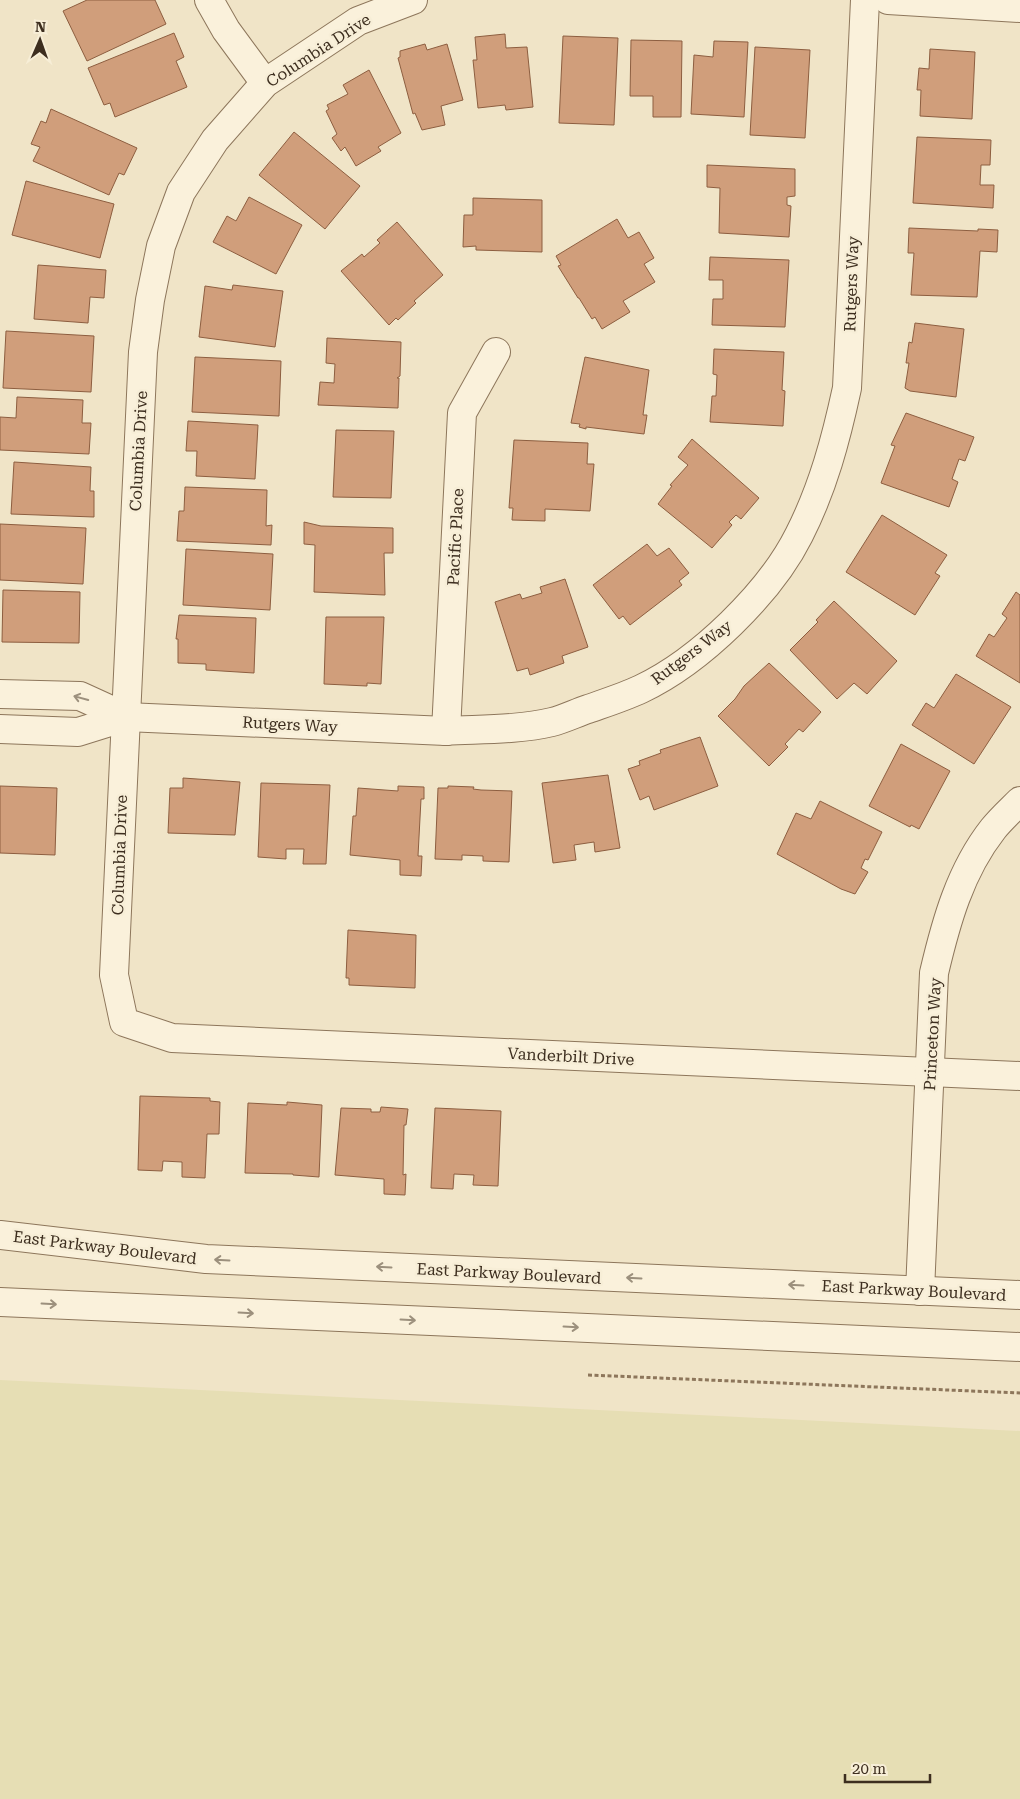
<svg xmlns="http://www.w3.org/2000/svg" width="1020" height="1799" viewBox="0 0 1020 1799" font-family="'Roboto Serif',serif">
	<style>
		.farmland { fill: #e6deb4 }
		.building { fill: #d09e7b; stroke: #8d5e40 }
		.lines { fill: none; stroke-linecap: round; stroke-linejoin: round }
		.minor-casing { stroke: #8d765b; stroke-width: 30 }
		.tertiary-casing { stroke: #8d765b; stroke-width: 30 }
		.path { stroke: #8d765b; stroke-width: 3; stroke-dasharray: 4 2.5; stroke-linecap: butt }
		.minor { stroke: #faf1db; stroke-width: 28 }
		.tertiary { stroke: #faf1db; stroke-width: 28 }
		.oneway { stroke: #9c907d }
		.labels { text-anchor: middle; stroke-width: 5; stroke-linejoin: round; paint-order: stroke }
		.street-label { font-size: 16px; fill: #3d2e1f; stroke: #f7eed7 }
	</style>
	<rect width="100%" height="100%" fill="#f0e4c7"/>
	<polygon class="farmland" points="0,1380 1020,1431 1020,1799 0,1799"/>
	<g class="building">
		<polygon points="87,0 155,0 166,24 87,61 63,11"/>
		<polygon points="174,33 184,57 176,61 187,87 115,117 110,103 104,105 88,68"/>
		<polygon points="505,34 506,48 527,47 533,107 506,110 505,105 478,108 473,60 477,60 475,37"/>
		<polygon points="563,36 618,38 614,125 559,123"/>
		<polygon points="631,40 682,41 681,117 653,117 653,96 630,96"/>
		<polygon points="714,41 748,42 744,117 691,114 694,55 713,57"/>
		<polygon points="425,44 427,50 447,44 463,100 441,106 445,125 422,130 415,113 413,114 398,58 400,57 400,51"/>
		<polygon points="755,47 810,50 805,138 750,135"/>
		<polygon points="930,49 975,52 972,119 920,116 921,90 917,90 919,68 929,69"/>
		<polygon points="369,70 401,133 378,147 381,151 356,166 345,147 341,151 332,138 337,134 326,111 329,109 327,105 348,94 343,85"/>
		<polygon points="51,109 137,148 124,175 119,173 109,195 33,161 40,147 31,144 41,121 46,123"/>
		<polygon points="294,132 360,186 325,229 259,175"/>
		<polygon points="917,137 991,140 990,165 981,165 980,185 994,185 993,208 913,203"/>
		<polygon points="707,165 795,169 795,196 787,197 787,205 791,206 789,237 719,233 720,188 707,187"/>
		<polygon points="26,181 114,204 100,258 12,235"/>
		<polygon points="249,197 302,225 276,274 213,242 227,216 236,221"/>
		<polygon points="473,198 542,200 542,252 476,250 476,246 463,247 464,215 473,215"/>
		<polygon points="617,219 628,238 639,232 654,258 644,264 655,282 623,301 630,312 602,329 595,317 592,319 579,298 578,298 558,266 561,265 556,256"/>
		<polygon points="397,222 443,275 414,301 416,303 398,320 396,318 389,325 341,271 362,254 364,257 380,243 377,240"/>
		<polygon points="909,228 978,231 978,229 998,230 997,252 980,251 977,297 911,295 914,253 908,253"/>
		<polygon points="710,257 789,260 785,327 712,325 713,299 723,299 723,280 709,280"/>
		<polygon points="38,265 106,270 104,298 90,297 88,323 34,319"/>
		<polygon points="233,285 283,291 275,347 199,337 205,286 232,290"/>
		<polygon points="915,323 964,329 956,397 910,391 905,388 909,363 906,363 909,342 912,343"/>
		<polygon points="6,331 94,336 91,392 3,388"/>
		<polygon points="327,338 401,342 400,376 397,378 399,378 398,408 318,405 320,382 334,383 335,364 326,363"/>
		<polygon points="714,349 784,352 782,390 785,391 783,426 710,422 712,396 716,396 717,375 713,374"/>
		<polygon points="195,357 281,361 279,416 192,412"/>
		<polygon points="585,357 649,370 643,415 647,415 644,434 586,427 586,429 579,427 580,424 571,423"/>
		<polygon points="17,397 83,400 82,423 91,423 89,454 0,450 0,417 16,418"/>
		<polygon points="906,413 974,437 965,461 959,459 952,479 958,482 949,507 881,483 895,446 891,445"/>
		<polygon points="188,421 258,425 255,479 196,476 197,451 186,451"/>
		<polygon points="336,430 394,431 391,498 333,497"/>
		<polygon points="692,439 759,498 741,519 736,515 729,522 732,525 712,548 658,504 672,486 670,485 688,465 678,457"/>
		<polygon points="514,440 588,443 587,464 594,464 590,511 545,509 545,521 512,520 513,508 509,508"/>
		<polygon points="14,462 91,467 90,491 94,491 94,517 11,514"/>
		<polygon points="185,487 267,490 266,526 272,525 271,545 177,541 179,511 184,511"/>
		<polygon points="882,515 947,555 935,573 940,576 915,615 846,572"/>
		<polygon points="304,522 321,526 393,528 393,553 384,553 385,595 314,592 315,545 304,544"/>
		<polygon points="0,524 86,528 83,584 0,580"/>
		<polygon points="647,544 657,556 669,548 689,573 679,581 682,585 630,625 623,616 619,619 593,585"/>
		<polygon points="186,549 273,554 270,610 183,605"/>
		<polygon points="565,579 588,647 562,656 564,663 530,675 528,668 517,671 495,602 520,594 522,599 542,593 540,587"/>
		<polygon points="3,590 80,592 79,643 2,642"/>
		<polygon points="1016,592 1020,595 1020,683 976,656 989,634 994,637 1007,618 1002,614"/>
		<polygon points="834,601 897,661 867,694 854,683 837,699 790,650 818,622 816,620"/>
		<polygon points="179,615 256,618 254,673 206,670 206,664 178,663 178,639 176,639"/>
		<polygon points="326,617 384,617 381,684 367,683 367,686 324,684"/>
		<polygon points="769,663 821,712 803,732 799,729 785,744 788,747 769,766 718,716 735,699 744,686"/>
		<polygon points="956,674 1011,707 974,764 912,725 926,703 934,708"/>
		<polygon points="700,737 718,786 654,810 649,796 640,800 628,769 640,765 639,761 661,753 660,750"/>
		<polygon points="901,744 950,771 919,829 911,825 910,827 869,806"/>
		<polygon points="608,775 620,848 595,852 594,842 574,845 576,860 553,863 542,783"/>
		<polygon points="183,778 240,782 235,835 168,833 170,788 183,788"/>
		<polygon points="261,783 330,785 326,864 303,864 304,849 286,849 286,859 258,857"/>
		<polygon points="0,786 57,788 55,855 0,853"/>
		<polygon points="398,786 424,787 424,799 421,799 418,856 422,856 421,876 400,875 400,860 350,855 353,816 356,816 358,788 398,791"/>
		<polygon points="448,786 474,787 473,789 481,790 512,791 509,862 483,861 483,856 462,855 462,860 435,859 438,788 448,788"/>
		<polygon points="820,801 882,832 868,860 865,859 861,868 868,872 855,894 841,889 777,854 796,813 811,819"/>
		<polygon points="348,930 416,935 415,988 349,985 349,978 346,978"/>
		<polygon points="140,1096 210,1098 210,1101 220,1102 219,1134 207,1134 205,1178 182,1177 182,1162 163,1161 162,1171 138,1170"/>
		<polygon points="287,1102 322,1105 319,1177 293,1175 293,1174 245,1173 248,1103 287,1105"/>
		<polygon points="381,1107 408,1109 406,1125 404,1125 403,1175 406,1174 405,1195 384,1194 384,1179 335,1175 341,1108 371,1109 371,1112 380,1112"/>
		<polygon points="435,1108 501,1111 498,1186 473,1185 474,1175 454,1174 453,1189 431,1188"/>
	</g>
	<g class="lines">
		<g class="minor-casing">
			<g id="minor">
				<polyline points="209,0 226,30 265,83"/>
				<polyline points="413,0 358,21 265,83 215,140 181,192 161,246 150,300 143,352 114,975 124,1022 172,1038 1020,1076"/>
				<polyline points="888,0 1020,8"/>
				<polyline points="0,694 80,696 126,717"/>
				<path d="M0,729l78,3 48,-15 320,14c35,-2 72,-1 106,-9 12,-3 24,-9 36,-13 17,-6 36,-12 53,-20 59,-28 129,-96 158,-154 24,-47 37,-96 48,-147l18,-388"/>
				<polyline points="446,731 462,413 496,352"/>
				<path d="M920,1291l14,-318c12,-51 26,-102 59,-144 8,-10 18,-19 27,-28"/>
			</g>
		</g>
		<g class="tertiary-casing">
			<g id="tertiary">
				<polyline points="0,1235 206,1259 1020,1295"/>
				<polyline points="0,1302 1020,1347"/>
			</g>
		</g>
		<polyline class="path" points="588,1375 1020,1393"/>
		<use href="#minor" class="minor"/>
		<use href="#tertiary" class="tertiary"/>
	</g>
	<defs><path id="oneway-shaft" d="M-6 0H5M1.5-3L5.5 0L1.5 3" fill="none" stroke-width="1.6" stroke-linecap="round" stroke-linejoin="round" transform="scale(1.25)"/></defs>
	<g class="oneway">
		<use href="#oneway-shaft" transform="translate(81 698) rotate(-165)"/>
		<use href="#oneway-shaft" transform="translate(222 1260) rotate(-177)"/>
		<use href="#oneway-shaft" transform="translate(384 1267) rotate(-177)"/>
		<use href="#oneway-shaft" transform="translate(634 1278) rotate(-177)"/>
		<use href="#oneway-shaft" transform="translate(796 1285) rotate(-177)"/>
		<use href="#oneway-shaft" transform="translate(49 1304) rotate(3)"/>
		<use href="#oneway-shaft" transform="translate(246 1313) rotate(3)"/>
		<use href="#oneway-shaft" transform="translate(408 1320) rotate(3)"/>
		<use href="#oneway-shaft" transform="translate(571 1327) rotate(3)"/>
	</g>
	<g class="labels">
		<g class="street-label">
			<text transform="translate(318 50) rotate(-33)" y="6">Columbia Drive</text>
			<text transform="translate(851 284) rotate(-88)" y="6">Rutgers Way</text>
			<text transform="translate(138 451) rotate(-87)" y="6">Columbia Drive</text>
			<text transform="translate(455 537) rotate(-87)" y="6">Pacific Place</text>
			<text transform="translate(691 652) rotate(-37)" y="6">Rutgers Way</text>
			<text transform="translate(290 724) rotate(3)" y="6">Rutgers Way</text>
			<text transform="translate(119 855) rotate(-88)" y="6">Columbia Drive</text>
			<text transform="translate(932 1034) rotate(-87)" y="6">Princeton Way</text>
			<text transform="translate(571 1056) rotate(3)" y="6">Vanderbilt Drive</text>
			<text transform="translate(105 1247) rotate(7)" y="6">East Parkway Boulevard</text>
			<text transform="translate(509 1273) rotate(3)" y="6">East Parkway Boulevard</text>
			<text transform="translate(914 1290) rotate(3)" y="6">East Parkway Boulevard</text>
		</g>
	</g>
	<g transform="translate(40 40) rotate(2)" stroke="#f7eed7" stroke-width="4" paint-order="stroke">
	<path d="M0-4L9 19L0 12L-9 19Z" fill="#3d2e1f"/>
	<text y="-8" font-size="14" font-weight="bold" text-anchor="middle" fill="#3d2e1f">N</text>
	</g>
	<path d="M845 1774v8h85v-8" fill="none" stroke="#3d2e1f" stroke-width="2.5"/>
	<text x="852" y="1774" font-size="15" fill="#3d2e1f" stroke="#f7eed7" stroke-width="4" paint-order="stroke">20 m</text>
</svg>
